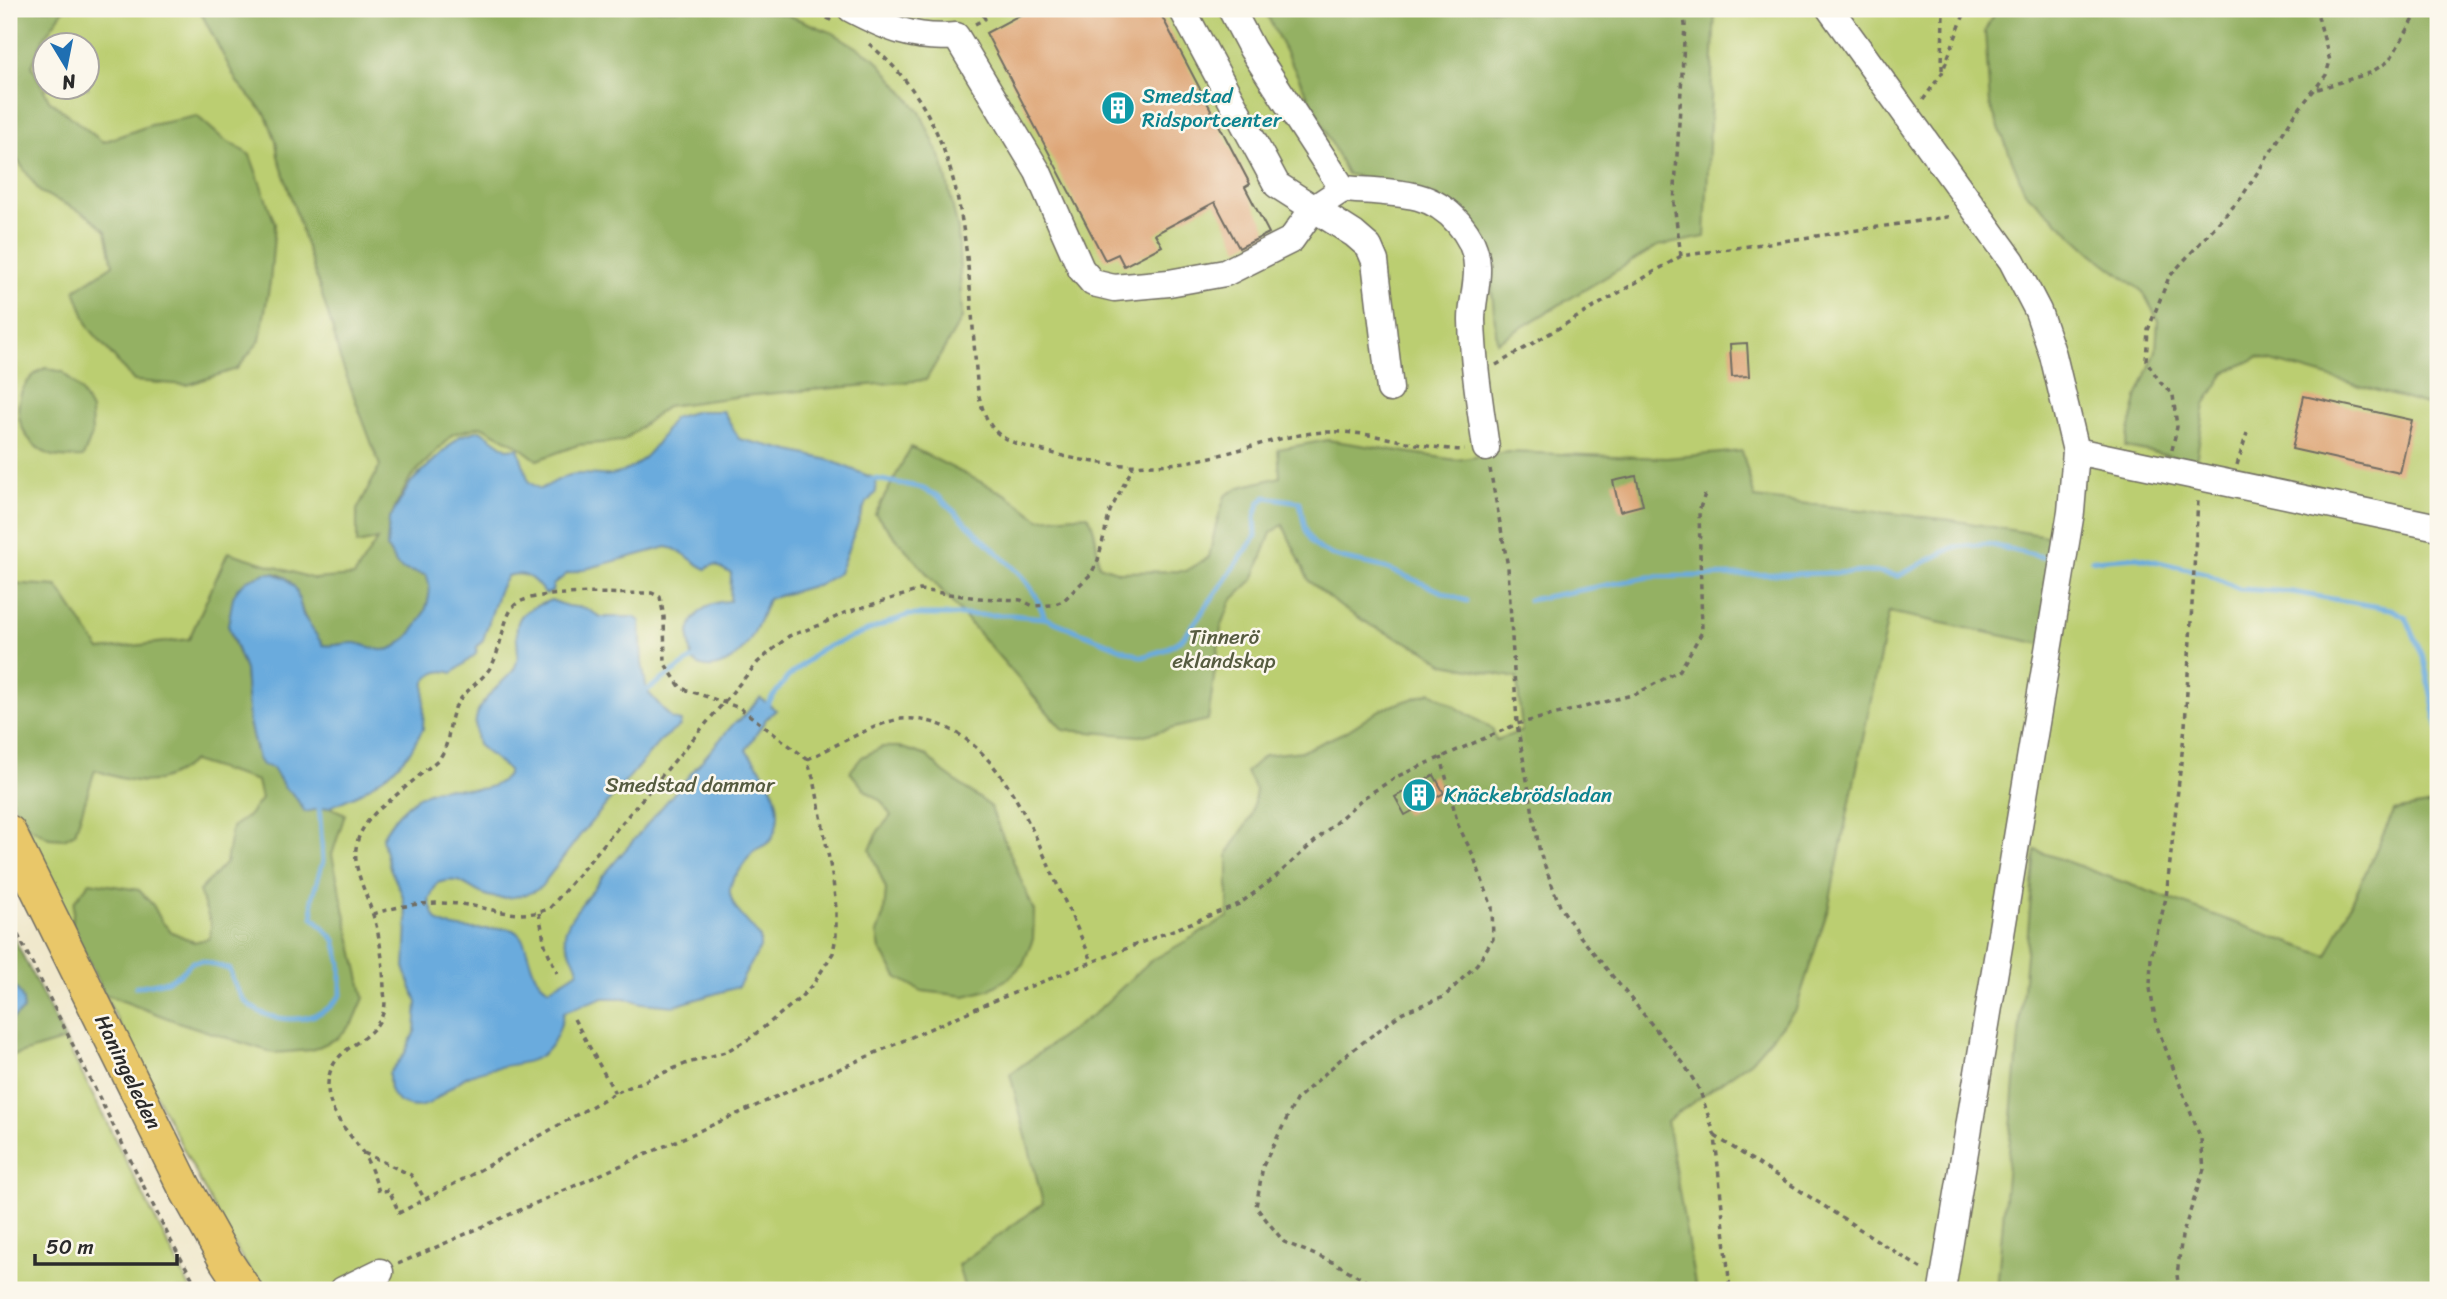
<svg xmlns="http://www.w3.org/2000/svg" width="2447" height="1299" viewBox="0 0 2447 1299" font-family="Sriracha,sans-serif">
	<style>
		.green { fill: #bbce71; stroke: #737c4e; stroke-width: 2; fill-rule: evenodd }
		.forest { fill: #94b163; stroke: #606e47; stroke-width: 2 }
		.water { fill: #6aabdd; stroke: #4a6b84; stroke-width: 2 }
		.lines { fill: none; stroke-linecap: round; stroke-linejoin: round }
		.stream { stroke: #6aabdd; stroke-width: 5 }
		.building { fill: #dea677 }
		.minor-casing { stroke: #706d63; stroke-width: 29 }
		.major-casing { stroke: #706d63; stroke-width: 36 }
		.path { stroke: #706d63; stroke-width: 3.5; stroke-dasharray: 5 5; stroke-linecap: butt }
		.minor { stroke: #fff; stroke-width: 26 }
		.major { stroke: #e9c769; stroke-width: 33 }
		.labels { text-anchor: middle; stroke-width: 5; stroke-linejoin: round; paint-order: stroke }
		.culture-label { font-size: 21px; fill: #0d838f; stroke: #fbf7ec; text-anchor: start }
		.park-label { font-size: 21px; fill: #565c40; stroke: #fbf7ec }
		.street-label { font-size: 21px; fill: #2b2b2b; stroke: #fbf7ec }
	</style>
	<rect width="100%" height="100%" fill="#fbf7ec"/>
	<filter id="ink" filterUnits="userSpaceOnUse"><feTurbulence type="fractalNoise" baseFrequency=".0143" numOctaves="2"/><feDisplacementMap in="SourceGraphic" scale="14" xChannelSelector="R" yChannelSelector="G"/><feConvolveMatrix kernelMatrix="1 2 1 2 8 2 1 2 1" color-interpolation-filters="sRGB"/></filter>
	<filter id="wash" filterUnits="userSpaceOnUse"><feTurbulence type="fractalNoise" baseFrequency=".00686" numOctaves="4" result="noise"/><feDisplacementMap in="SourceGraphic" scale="28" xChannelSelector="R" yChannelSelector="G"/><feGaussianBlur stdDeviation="1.57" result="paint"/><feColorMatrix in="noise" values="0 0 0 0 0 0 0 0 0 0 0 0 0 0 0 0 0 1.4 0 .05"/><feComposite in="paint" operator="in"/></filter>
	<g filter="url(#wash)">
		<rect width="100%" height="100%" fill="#f0e8cc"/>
		<g class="green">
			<path d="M9,9h2429v1281h-2177l-37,-62 -120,-234 56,20 -88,-87 -51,-105 -12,-149zM46,46h42v42h-42z"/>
			<polygon points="65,1040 191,1290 9,1290 9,1057"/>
		</g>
		<g class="forest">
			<polygon points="9,9 61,9 63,11 43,39 32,66 49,100 103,142 151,125 197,116 222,138 250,155 275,224 270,282 260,340 237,369 187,385 134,381 89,328 75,290 113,265 106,231 88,215 40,192 9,148"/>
			<path d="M199,9h52l3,5 9,-5h479l43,5 48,19 43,26 44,53 23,51 15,67 4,88 -36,62 -183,16 -76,10 -44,35 -45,4 -41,15 -20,-15 -36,-19 -28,8 -43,44 -21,42 -2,28 10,17 5,4 24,6c12,24 -10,62 -33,73 -14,7 -33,-4 -48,-4 -8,0 -14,3 -22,2 -4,-5 -18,-27 -20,-33 -7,-20 -9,-42 -37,-40l-35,39 -2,5 2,18 14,35 4,52 9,37 15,9 12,20 9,7 11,16 25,-4 15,7 -13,41 32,143 -10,23 -16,17 -26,12 -38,3 -96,-31 -74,-28 -32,-67 2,-25 16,-20 49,8 14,15 9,17 10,10 22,10 16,-4 1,-14 -12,-33 27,-28 6,-36 16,-11 13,-17 -4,-18 -64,-20c-34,29 -58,23 -98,9l-20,63 -11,6 -15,-1 -28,-16 -12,-28v-211l48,3 43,64 89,-11 39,-87 86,27 40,-3 23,-36 -20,4v-34l23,-44 -40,-107 -8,-32 -54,-171 -2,-15 -10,-26 -29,-33z"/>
			<polygon points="1264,9 1715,9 1705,237 1658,246 1497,342 1487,242 1434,196 1347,174"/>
			<polygon points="1996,9 2438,9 2438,411 2434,407 2258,357 2225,373 2205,404 2196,461 2125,447 2138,395 2156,351 2158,320 2143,292 2093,254 2025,192 1990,105 1985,31"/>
			<path d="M45,368l18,4 18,19 10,19 1,25 -9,22c-10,0 -23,2 -33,-2 -38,-16 -44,-68 -5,-87z"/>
			<path d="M1328,440l128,20 52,-8 158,6 76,-7 13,47 196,22 108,18 -17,106 -153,-32 -61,297 -32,100 -45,52 -84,60 29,169h-731l-7,-25 85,-62 -33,-129 85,-61 54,-51 79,-45v-64l23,-36 5,-26 -10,-19 19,-17 38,-4 44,-20 33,-21 51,-18 61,37 4,11 26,-9 -5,-53 -72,-14 -23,-15 -50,-23 -31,-19 -32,-26 -26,-56 -12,8 -18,47 -22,21 -10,27 -13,92 -68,16 -77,-6 -188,-216 36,-67 96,48 32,24 49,-4c9,16 8,32 11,50l20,7 67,-1 23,-14 7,-32 9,-29 15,-9 40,-10 -2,-28z"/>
			<polygon points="882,747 899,747 927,756 943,772 990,806 1034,911 1033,939 1023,964 1009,978 988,990 965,996 922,991 897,977 880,949 877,933 884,913 886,889 870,850 878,831 891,816 882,802 865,790 850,772 862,757"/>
			<polygon points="2438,803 2438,1290 1997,1290 2035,850 2327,956 2394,811"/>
			<polygon points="9,928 65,1040 9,1057 9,1044 12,1042 9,1033 10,1021 23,1010 11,985 9,985"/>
		</g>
		<g class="water">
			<path d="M697,411h26l16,28 90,21 47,19v13l-11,13 -26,68 -19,11 -52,15c-10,27 -22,62 -55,68 -6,1 -16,-1 -19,-6 -3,-4 -3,-12 -4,-16 -6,-26 16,-44 40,-44l1,-28c-11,-3 -14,-13 -25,-4 -15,-7 -22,-19 -39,-22l-100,27 -14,11 -1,7 -7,2c-11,-15 -19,-24 -38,-18l-8,15 -16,49 -6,7 -1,7 -23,19c-12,-4 -21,-1 -28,9l-2,47 -13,23 -18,19 -33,23 -29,13 -25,5 -11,-17 -9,-7 -12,-20 -11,-3 -4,-6 -9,-37 -4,-52 -17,-45 5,-28 5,-9 9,-8 19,-7h7l13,5 10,11 7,26 20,30c11,2 22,-3 33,-2 12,2 24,11 37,5 22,-11 45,-49 33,-73l-24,-6 -5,-4 -10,-17 2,-28 22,-38 49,-46 20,-6 27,19 11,-1 11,34 11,7c10,-4 19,-11 30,-14 13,-3 26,1 39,0 30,-2 51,-34 64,-57z"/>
			<path d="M551,600l16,6 18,2 16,9h33l6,4 2,42 5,28 25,28 9,2 -1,5 -20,15 -78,92 -42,55c-14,9 -39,13 -55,7 -20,-8 -23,-20 -48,-12l-8,17c2,6 4,16 9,21 11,9 40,8 54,8 7,-1 14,-2 21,1 20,10 11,45 36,59 10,-6 20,-11 29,-18 -2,-12 -10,-20 -13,-31 -4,-18 27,-46 36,-62l134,-156 5,-2 20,-22 16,12 -10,9 -20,31c21,25 43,55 26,88 -4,8 -12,8 -18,13 -6,6 -11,15 -16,22 -5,5 -9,13 -8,20 3,19 20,29 30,45v10l-22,39 -64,19 -32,-3 -18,-5h-23l-37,14c-14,65 -46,44 -94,63 -15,7 -26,19 -40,28 -14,8 -35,3 -40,-14 -1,-5 -1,-11 -1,-16l15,-18 11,-24 2,-29 -12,-32 2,-52 -5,-24 -13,-28 -7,-28c11,-23 36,-48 63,-50 26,-1 42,8 63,-13v-5l-30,-25c-9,-33 5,-44 27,-66 3,-3 8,-7 10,-12 8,-16 -5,-38 7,-52 7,-8 20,-11 29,-15z"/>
			<path d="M9,985c10,2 16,15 14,25l-13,11 -1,5z"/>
		</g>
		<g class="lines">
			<g class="stream">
				<polyline points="870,480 876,479 919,487 938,496 1023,577 1035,594 1045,618"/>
				<polyline points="2092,560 2137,557 2205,573 2239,589 2292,592 2391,609 2406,617 2424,659 2438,729"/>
				<polyline points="1529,600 1648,577 1878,572 1898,576 1954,547 1988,544 2042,557"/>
				<polyline points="643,693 695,657"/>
				<path d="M765,707l22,-29 34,-29 87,-34h103l34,3 97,39 22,-7 17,-10 15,-19 60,-85 -1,-19 4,-14 7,-6 34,5c3,16 4,34 17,45 18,14 47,14 68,21 28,10 54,24 82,33"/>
				<path d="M136,987l31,-6 13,-7 12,-12 10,-1 27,8c4,11 9,26 18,34 21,19 59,22 83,4 4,-3 7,-8 11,-12v-31l-6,-24 -22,-23 -1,-18 11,-38 -4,-57"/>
			</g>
		</g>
		<g id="blocks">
			<g class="building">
				<polygon points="1031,9 1158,9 1250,184 1245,187 1269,233 1239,248 1215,202 1155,234 1162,246 1124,266 1118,254 1105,260 986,33"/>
				<polygon points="1747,343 1749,376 1732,377 1730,344"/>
				<polygon points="2304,396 2412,420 2400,473 2292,449"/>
				<polygon points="1636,476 1643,505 1620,511 1613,481"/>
				<polygon points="1434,775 1444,793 1405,815 1395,797"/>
			</g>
		</g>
	</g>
	<g filter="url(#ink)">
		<use href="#blocks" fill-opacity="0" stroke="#706d63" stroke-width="2"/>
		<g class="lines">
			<g class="minor-casing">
				<g id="minor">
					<path d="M851,9c36,19 64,31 105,27l82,136 43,97 12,14 21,5 55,-5 56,-10 66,-33 22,-31 30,-20c25,2 51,2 75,8 30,8 58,38 59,69 1,18 -5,36 -5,54 1,43 8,85 14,128"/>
					<polyline points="1182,9 1277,185 1354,234 1369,247 1375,261 1390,389"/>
					<polyline points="1231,9 1252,49 1343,189"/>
					<polyline points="1830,9 2012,261 2038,311 2053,355 2076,451 2438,527"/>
					<polyline points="343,1290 380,1272"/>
					<polyline points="1942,1290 2071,512 2076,451"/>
				</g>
			</g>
			<g class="major-casing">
				<polyline id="major" points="9,832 184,1186 226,1261 245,1290"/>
			</g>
			<g class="path">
				<polyline points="809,9 833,21"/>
				<polyline points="975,24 985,19 980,9"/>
				<path d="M869,44c106,85 97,225 109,348 11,48 27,49 70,60 53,15 105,18 159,6 40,-9 78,-24 120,-26 46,-2 92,17 138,18"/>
				<polyline points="1942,70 1943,9"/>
				<polyline points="2318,89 2370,73 2389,61 2420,9"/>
				<polyline points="1923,100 1942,73 1966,9"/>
				<polyline points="1681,256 1674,204 1685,25 1683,9"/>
				<polyline points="1496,365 1681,256 1953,216"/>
				<polyline points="2172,450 2177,427 2173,395 2160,382 2146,360 2148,330 2169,277 2241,198 2295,114 2326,75 2330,61 2316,9"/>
				<polyline points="2237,465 2247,433"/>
				<polyline points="1490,469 1508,567 1517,724 1540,853 1560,906 1579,935 1684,1064 1700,1091 1715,1136 1730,1290"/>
				<path d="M640,593h12l8,4 4,20 1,47 16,24 59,20 67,51 8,25 18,96 3,29v27l-3,17 -19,30 -15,16 -50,40 -24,13 -40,12 -70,29 -144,82 -72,38 -10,-23 -10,2c-4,-14 -9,-27 -16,-39 -14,-22 -33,-36 -35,-64 -2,-45 47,-43 56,-79 2,-7 0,-15 0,-22 -1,-24 -3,-49 -11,-73 -13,-41 -33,-66 3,-103l63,-53c12,-16 8,-33 16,-51 8,-18 29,-27 38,-45 8,-16 10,-43 20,-56 14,-19 102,-12 127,-14z"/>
				<path d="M808,759c21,-10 72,-38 93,-40 83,-5 124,93 151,154 13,29 27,59 40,88"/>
				<polyline points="539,913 545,945 557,973"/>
				<path d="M373,914c27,-9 58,-13 86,-10 31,3 61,18 91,4l208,-246 31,-26 31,-11 24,-12 76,-23 58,8 43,2 12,6 20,-1 10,-4 28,-27 7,-14 12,-49 23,-44"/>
				<polyline points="9,917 171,1241 199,1290"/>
				<polyline points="574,1019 615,1093"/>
				<polyline points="1715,1136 1925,1271"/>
				<polyline points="364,1153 411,1175 424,1198"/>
				<polyline points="398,1264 986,1004 1239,904 1273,879 1363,798 1398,776 1517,724 1636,694 1680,670 1702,632 1699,511 1706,491"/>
				<polyline points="1374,1290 1371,1284 1335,1263 1284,1242 1256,1207 1263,1166 1296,1100 1341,1059 1403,1012 1444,997 1477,964 1493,939 1492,907 1473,855 1458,825 1441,757"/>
				<polyline points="2179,1290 2177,1275 2182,1236 2204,1169 2201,1139 2156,1024 2150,988 2151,957 2166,898 2185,726 2198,500"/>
			</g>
			<use href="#minor" class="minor"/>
			<use href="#major" class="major"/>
		</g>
	</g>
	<defs>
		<g id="building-disc" transform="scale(1.75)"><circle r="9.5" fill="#0f9aa8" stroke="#fbf7ec"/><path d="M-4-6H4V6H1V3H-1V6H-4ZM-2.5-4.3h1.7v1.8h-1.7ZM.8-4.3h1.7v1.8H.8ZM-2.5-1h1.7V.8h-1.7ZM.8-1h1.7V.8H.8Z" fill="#fff"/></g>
	</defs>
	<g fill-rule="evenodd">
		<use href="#building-disc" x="1118" y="108"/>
		<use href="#building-disc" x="1419" y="795"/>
	</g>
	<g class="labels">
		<g class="culture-label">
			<text x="1142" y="103">Smedstad<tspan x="1142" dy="24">Ridsportcenter</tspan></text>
			<text x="1444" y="802">Knäckebrödsladan</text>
		</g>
		<g class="park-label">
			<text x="1224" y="644">Tinnerö<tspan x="1224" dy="24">eklandskap</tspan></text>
			<text x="690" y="792">Smedstad dammar</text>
		</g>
		<g class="street-label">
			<text transform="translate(128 1072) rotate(64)" y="7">Haningeleden</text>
		</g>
	</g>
	<rect width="2447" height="1299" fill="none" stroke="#fbf7ec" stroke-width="35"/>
	<g transform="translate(66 66) rotate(170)"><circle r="33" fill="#fbf7ec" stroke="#a8a59f" stroke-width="2"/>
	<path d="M0-5L12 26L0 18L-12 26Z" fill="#1f6fb2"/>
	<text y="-10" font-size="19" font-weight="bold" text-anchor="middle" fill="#2b2b2b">N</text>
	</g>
	<path d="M35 1254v10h142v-10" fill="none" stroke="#2b2b2b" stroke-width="3.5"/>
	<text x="46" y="1254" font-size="21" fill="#2b2b2b" stroke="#fbf7ec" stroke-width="5" paint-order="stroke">50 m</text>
</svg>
